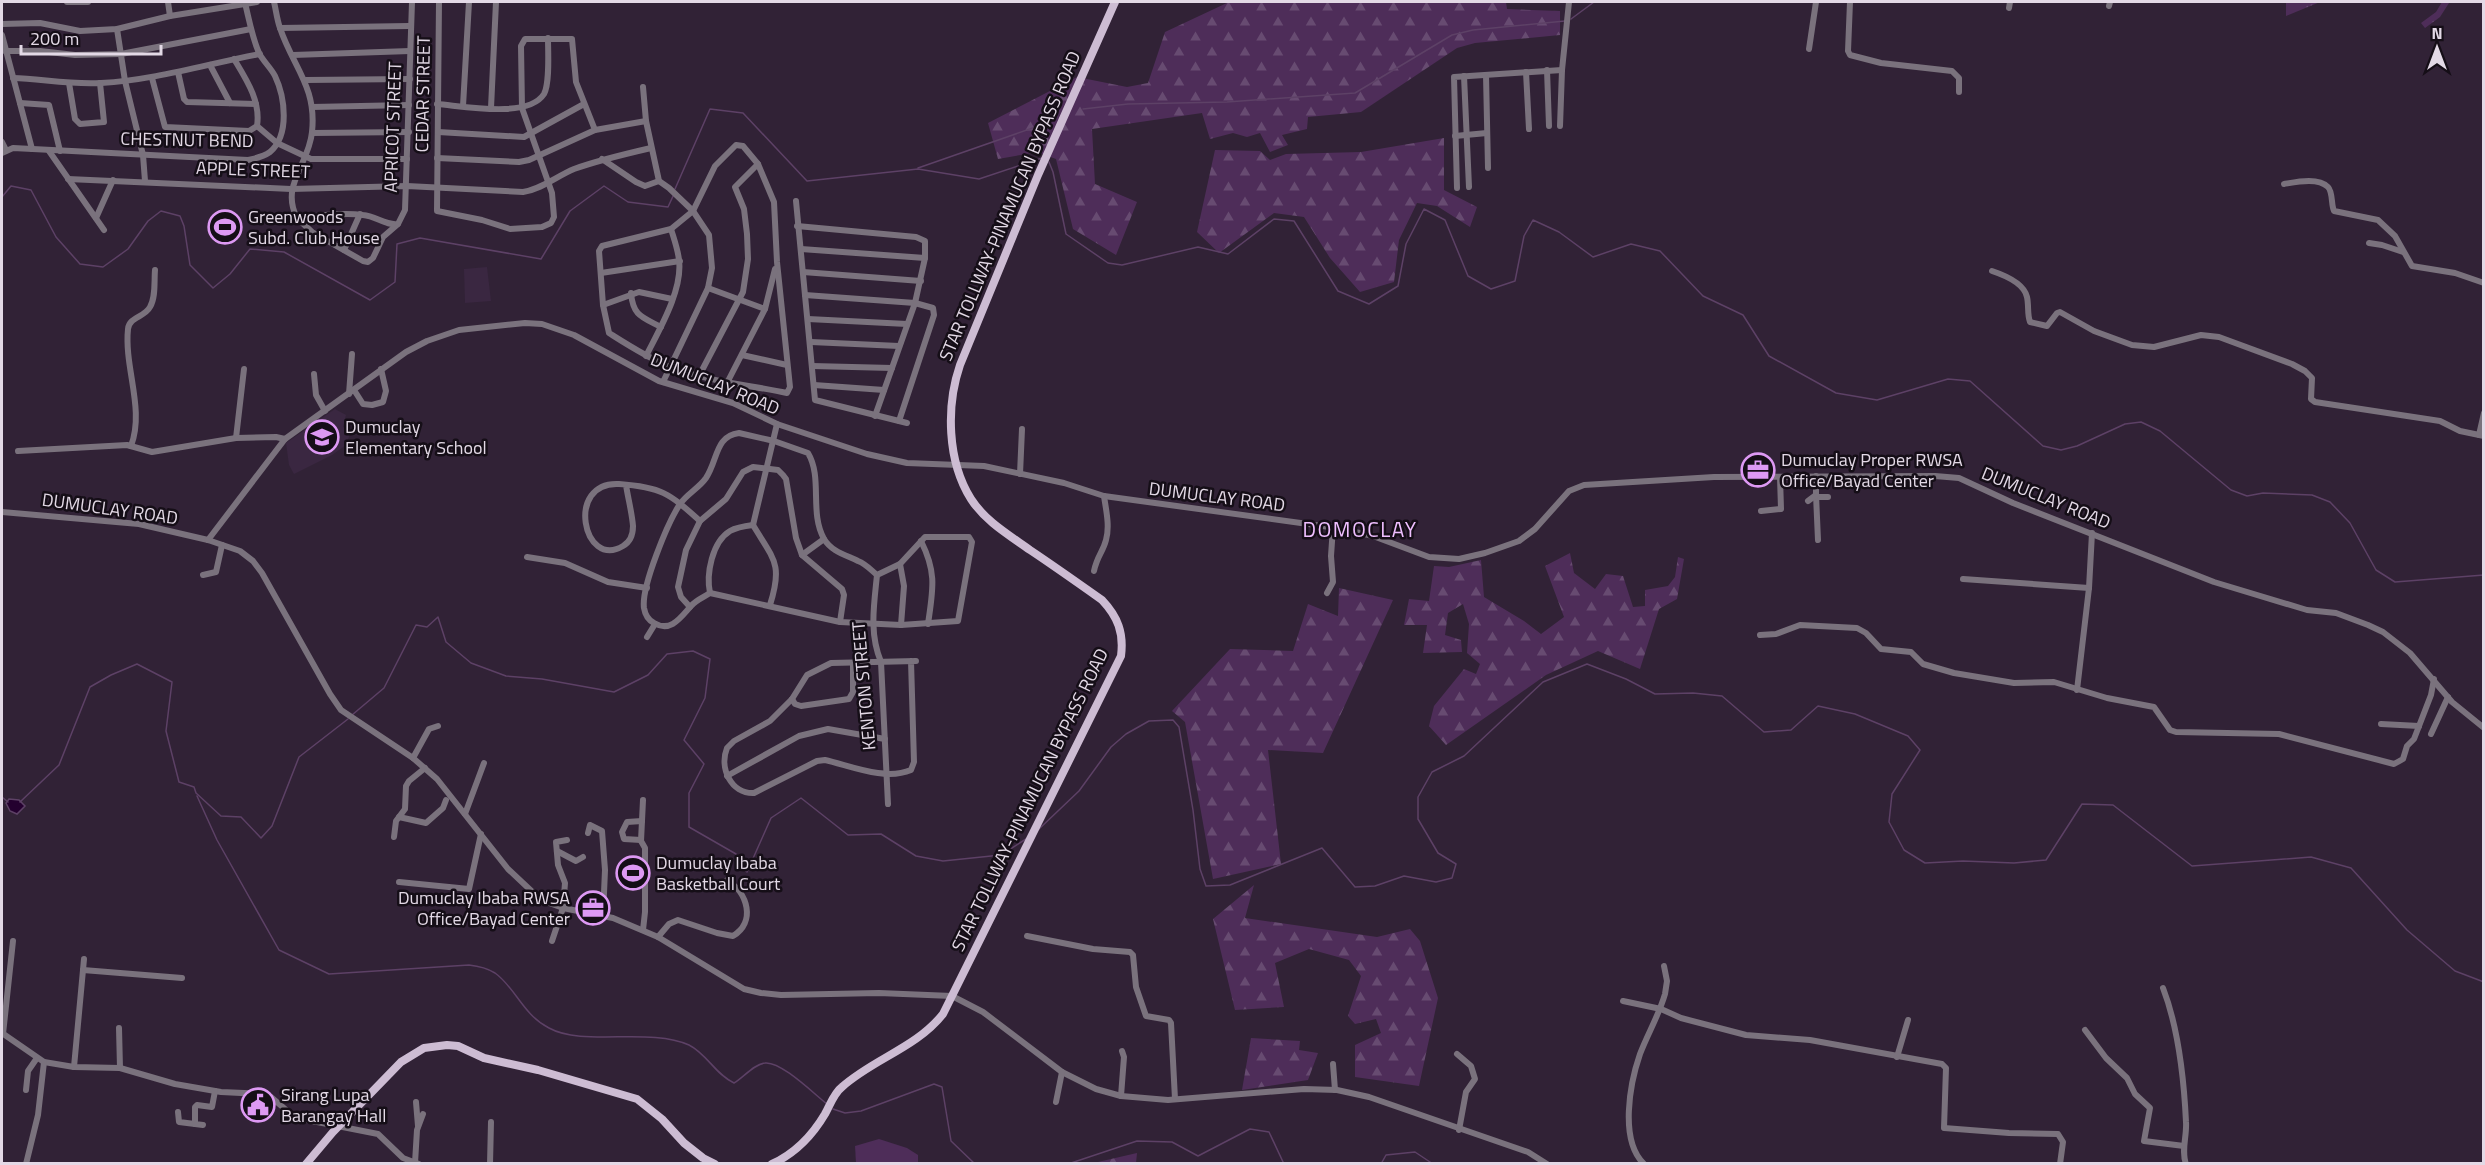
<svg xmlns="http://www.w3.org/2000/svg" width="2485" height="1165" viewBox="0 0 2485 1165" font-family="'Titillium Web',sans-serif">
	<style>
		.built { fill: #3a2741 }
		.grass { fill: #4e2d59 }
		.forest { fill: url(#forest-firs) }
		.park { fill: url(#park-tufts) }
		.water { fill: #24002f; stroke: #5d4166; stroke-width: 1.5 }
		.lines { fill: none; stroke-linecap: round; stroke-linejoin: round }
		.stream { stroke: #5d4166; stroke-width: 1.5 }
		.minor { stroke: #7a727d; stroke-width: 6 }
		.major { stroke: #cdbcd3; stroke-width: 8 }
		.labels { text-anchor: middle; stroke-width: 5; stroke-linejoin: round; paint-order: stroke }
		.street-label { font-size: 18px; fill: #e3d9e6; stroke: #150e17 }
		.poi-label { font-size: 18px; fill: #e3d9e6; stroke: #150e17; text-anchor: start }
		.quarter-label { font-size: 21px; letter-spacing: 1.5px; fill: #efbfff; stroke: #150e17 }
	</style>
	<defs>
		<pattern id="forest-firs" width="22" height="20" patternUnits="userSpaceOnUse" patternTransform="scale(1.5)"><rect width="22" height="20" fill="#4e2d59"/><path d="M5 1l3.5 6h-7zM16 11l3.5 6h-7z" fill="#674b71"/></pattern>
		<pattern id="park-tufts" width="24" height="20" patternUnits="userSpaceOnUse" patternTransform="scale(1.5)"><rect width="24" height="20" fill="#4e2d59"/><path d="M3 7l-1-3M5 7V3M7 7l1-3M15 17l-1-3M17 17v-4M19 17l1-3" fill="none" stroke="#674b71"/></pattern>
	</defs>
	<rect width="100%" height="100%" fill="#312236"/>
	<g class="built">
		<polygon points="487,267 491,301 465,303 464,269"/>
		<polygon points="335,409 346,415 343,427 351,431 346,445 332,455 294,474 289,465 286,443"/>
	</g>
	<g class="grass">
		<polygon points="639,863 639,883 627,883 627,864"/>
		<polygon points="879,1139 907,1148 918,1155 918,1163 856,1163 855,1146"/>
	</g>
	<g class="forest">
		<polygon points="1229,2 1506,2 1507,9 1560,11 1560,35 1475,43 1457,48 1361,112 1308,117 1307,129 1282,135 1288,145 1270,152 1260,133 1247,137 1233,133 1210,139 1202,113 1092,129 1095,184 1137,202 1116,255 1073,229 1056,159 1037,152 998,159 988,123 1077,77 1127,87 1148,83 1165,32"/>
		<polygon points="1444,138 1444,190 1477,207 1470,227 1437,206 1417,203 1399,240 1394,282 1360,292 1330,258 1304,217 1274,213 1219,253 1197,232 1215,150 1260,151 1270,160 1286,154 1361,152"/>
		<polygon points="1570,553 1574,573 1595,589 1606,574 1623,576 1633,607 1645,606 1645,590 1668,586 1675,577 1678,557 1684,559 1677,599 1659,609 1640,669 1598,651 1546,675 1446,745 1429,726 1434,706 1464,669 1476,674 1480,664 1467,653 1469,624 1463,604 1448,613 1445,635 1461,640 1462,652 1423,653 1427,625 1404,625 1409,599 1429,601 1434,566 1449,567 1481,560 1484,597 1524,621 1541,634 1564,617 1545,566"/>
		<polygon points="1339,588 1393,600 1323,753 1268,750 1281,864 1213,879 1185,722 1172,711 1230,649 1293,651 1308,604 1338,616"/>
		<polygon points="1254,885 1245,918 1377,937 1410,929 1420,941 1438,998 1419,1086 1355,1077 1355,1045 1381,1033 1376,1019 1355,1024 1348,1016 1361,976 1349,960 1309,949 1275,963 1284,1007 1235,1010 1213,919"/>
		<polygon points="1251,1038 1300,1041 1299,1050 1318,1053 1308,1080 1242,1090"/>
		<polygon points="1137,1153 1136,1163 1098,1163 1098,1162"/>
	</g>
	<g class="park">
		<polygon points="2286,2 2320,2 2286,16"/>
		<polygon points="2442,2 2449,3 2440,17 2425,28 2421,23 2436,12"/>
	</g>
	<polygon class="water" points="9,799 19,800 25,806 17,814 10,811 6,803"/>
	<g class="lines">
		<g class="stream">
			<polyline points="1571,19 1594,2"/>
			<polyline points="1083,109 1128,104 1227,102 1355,93 1452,35 1473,30 1565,21"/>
			<polyline points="1049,162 1053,172 1066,234 1108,263 1122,265 1198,247 1228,254 1274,219 1294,221 1338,291 1369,304 1398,286 1406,244 1424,209 1445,220 1468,276 1491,289 1515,281 1524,236 1533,220 1559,232 1593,257 1631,244 1660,251 1703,296 1743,315 1769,356 1836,393 1877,400 1948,379 1970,381 2043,446 2061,450 2077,446 2125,424 2141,422 2160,431 2231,490 2247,496 2263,493 2312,495 2330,502 2350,523 2376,570 2395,582 2484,575"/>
			<polyline points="918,168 1047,123"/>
			<polyline points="675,189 710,109 743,113 807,181 918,169 979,179 1042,158"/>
			<polyline points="2,197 11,186 31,190 56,237 80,264 103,267 128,249 148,221 161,211 180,216 184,226 190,265 213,288 230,274 250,249 284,252 370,300 395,282 397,244 420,238 541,259 570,211 604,186 628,202 668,207 674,194"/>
			<polyline points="352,715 384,688 416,625 427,627 438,617 446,642 471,663 506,676 542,679 614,692 648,675 667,654 693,651 710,659 705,698 684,740 704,764 689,793 689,827 736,854 736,864 747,872 771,818 801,798 848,835 881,834 916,856 943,861 1001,855 1026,839"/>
			<path d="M197,796l20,44 62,110 50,24 140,-9c9,1 18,3 26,8 20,14 28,42 54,55 34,19 100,-1 140,17 18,9 27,30 45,38 9,-5 20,-19 31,-20 16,-2 49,31 62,41"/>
			<polyline points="2,797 8,802"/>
			<polyline points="20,802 59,765 90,687 111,675 137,664 172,682 166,731 179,782 194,787 196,793 221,816 241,817 261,838 272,826 299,757 348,719"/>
			<polyline points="1039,829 1079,791 1111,747 1126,734 1149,721 1173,720 1179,727 1193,810 1200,869 1206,886 1230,885 1322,848 1355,887 1375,886 1404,876 1436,882 1452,878 1456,864 1438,853 1418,819 1418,797 1432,772 1464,756 1543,682 1587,664 1626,679 1655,694 1693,693 1722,696 1764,732 1791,730 1818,706 1855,714 1908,736 1920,750 1892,794 1889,822 1904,850 1925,863 1963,861 2014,863 2046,860 2082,804 2113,805 2192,866 2311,857 2351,868 2407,930 2455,971 2484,982"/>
			<polyline points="833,1109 845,1113 861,1111 934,1084 942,1087 951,1141 975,1164"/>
			<polyline points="1068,1164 1137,1141 1172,1142 1198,1156 1250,1129 1269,1132 1284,1164"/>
			<polyline points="1381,1164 1386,1155 1415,1152 1433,1164"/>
		</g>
		<g class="minor">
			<polyline points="67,2 88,2"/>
			<polyline points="168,2 170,16"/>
			<path d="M274,2c2,8 3,18 6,26 13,39 37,59 32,104 -3,33 -32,53 -15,86 21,-2 44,-6 66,-3 13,1 23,11 35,9l7,-14 7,-208"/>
			<polyline points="439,2 437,211 482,220 510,229 542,227 551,223 554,217 552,193 522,108 521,46 525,39 572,39 576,82 595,130"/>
			<polyline points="1850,2 1848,51 1850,55 1881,63 1952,71 1959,78 1959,92"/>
			<polyline points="2109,6 2110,2"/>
			<polyline points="2009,8 2010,2"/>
			<polyline points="2,24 40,23 80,31 117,29 170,16 257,2"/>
			<polyline points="280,28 409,26"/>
			<polyline points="117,29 125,81 143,155 145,181"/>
			<polyline points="2,35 32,149"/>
			<polyline points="1809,49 1816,2"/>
			<polyline points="5,51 40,51 75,55 121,54 251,29"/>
			<polyline points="293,55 410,51"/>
			<polyline points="210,65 230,103"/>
			<polyline points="1547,70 1549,126"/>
			<polyline points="178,72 184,99 187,102 256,104"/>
			<polyline points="1526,72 1529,129"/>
			<polyline points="1486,75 1488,168"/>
			<polyline points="1464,76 1469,187"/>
			<path d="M13,78c29,1 58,7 88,5 54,-3 106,-19 159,-29"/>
			<path d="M152,78l13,49 84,4 8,-5c4,-25 -11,-47 -23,-67"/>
			<polyline points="306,80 410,79"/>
			<polyline points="69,83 75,119 80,124 104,122 100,83"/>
			<polyline points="643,87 646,121 659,181 669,188 693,211 709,235 712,268 708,288 663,382"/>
			<polyline points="20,103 49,105 60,151"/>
			<path d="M437,104c26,2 91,15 107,-10 6,-11 4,-42 4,-56"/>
			<polyline points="463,106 469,2"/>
			<polyline points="312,107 409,105"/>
			<polyline points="491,108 496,2"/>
			<polyline points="257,126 277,143 311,159 407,159"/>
			<polyline points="1560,126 1562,70 1569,2"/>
			<polyline points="438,132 524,137 584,104"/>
			<polyline points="312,133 409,132"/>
			<polyline points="1455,136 1487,133"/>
			<polyline points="2,142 6,150"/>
			<path d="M736,145l7,1 15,18 16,38 3,60 13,125 -3,6c-38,-8 -81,-12 -117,-26 -22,-9 -42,-22 -61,-34l-6,-28 -4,-54 3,-5 69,-17 22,-18 22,-45z"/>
			<polyline points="49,151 104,230"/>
			<path d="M2,153l11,-5 235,12c8,-2 15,-3 22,-8 20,-17 15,-55 5,-76 -4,-8 -12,-15 -16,-23 -7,-16 -10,-34 -14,-50"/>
			<polyline points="437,158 519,162 529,160 595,130 646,121"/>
			<polyline points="602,159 636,182 645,186 659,181"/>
			<path d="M68,179l223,10 116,-3 116,6c19,-3 34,-16 51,-23 25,-9 51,-15 77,-21"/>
			<path d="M2284,184c12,-2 34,-7 44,3 5,5 3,18 6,24l44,9 17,16 17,30 43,7 29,10"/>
			<polyline points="1457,188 1454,77 1562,70"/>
			<polyline points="796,201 815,400 907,423"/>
			<polyline points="96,218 113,180"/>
			<polyline points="297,218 312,232 363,261 368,262 373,258 383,237 398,224"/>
			<polyline points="797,226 916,237 925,241 925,258 915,303 875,416"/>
			<polyline points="2369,243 2382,245 2403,252"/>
			<polyline points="801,249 925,258"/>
			<polyline points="344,250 360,214"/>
			<path d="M1992,271c12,4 32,12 35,26 2,9 0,17 3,25l17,4 10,-13 3,-1 34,19 38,14 22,2 47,-12 18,2 73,27 13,7 7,7 -1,21 4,3 125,19 20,10 24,5"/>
			<polyline points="803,272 921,281"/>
			<polyline points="601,273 680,261"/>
			<polyline points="708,288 765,309"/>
			<path d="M631,293c2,23 11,24 30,34"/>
			<polyline points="805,295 915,303 933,308 934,315 899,421"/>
			<polyline points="603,305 639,292 672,299"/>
			<polyline points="808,319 907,324"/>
			<polyline points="811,342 899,346"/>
			<polyline points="742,355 787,365"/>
			<path d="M646,356c13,-26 37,-66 33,-96 -1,-10 -5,-21 -8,-31"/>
			<polyline points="812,366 892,368"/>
			<polyline points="314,374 316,395 325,411"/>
			<polyline points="699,376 743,292 748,259 747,234 744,209 735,187 758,164"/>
			<polyline points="728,381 765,309 775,269"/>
			<polyline points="814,385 884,390"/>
			<polyline points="354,390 363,404 372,405 383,402 386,391 381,369"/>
			<polyline points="349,394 352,354"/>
			<path d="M739,433l35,8 34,12c15,25 1,59 16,86 8,13 22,16 34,22 8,3 13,9 19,14l23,-11 25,-27h44l3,5 -14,79 -57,4 -61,-3 -130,-29c-6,4 -14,7 -19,13 -10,11 -20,27 -37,17 -6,-3 -9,-9 -10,-15 -3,-21 24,-86 36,-104 7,-10 19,-16 26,-26 12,-18 9,-42 33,-45z"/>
			<polyline points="2479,435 2484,413"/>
			<polyline points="236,438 244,369"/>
			<path d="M131,446c14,-37 -7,-78 -3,-117 1,-12 17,-12 22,-22 6,-10 4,-26 5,-37"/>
			<polyline points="18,451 127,445 152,452 236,438 276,437 285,439"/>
			<polyline points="1020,474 1022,429"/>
			<path d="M626,485c2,13 6,28 7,41 0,8 -3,16 -10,20 -40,24 -58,-65 -4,-62 42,3 50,9 81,37"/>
			<polyline points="1816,495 1818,540"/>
			<polyline points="1817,497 1828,497"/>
			<polyline points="1808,501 1816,495 1816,476"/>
			<polyline points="1761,511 1781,509 1780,477"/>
			<polyline points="2,512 139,524 208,540 240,551 253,561 262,573 330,694 341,710 413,758 437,779 508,869 541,900 563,908 613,918 658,937 744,989 761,993 781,995 879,993 952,996 983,1012 1062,1072 1096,1089 1121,1096 1168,1100 1304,1089 1337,1090 1369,1097 1528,1152 1547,1164"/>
			<polyline points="753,525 777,424"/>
			<path d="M753,525c21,35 30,39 17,80"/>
			<polyline points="208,540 285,439 406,352 427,341 459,330 525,323 542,324 574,335 659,381 733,403 777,424 867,454 907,463 984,466 1064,483 1104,496 1337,528 1373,536 1429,557 1459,559 1485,553 1519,541 1535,529 1569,491 1584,485 1714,477 1935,476 1959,478 2013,503 2214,582 2307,610 2336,613 2368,625 2383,632 2410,653 2452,702 2484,728"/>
			<path d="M921,541c16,32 12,48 7,83"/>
			<polyline points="802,555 824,539"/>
			<polyline points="527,557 565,563 608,582 647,588"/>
			<polyline points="900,564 904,586 901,625"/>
			<path d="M1094,571c3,-15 9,-19 12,-31 4,-14 0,-30 -2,-44"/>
			<polyline points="203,575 216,572 222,545"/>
			<path d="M877,575c-3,30 -8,58 4,87l7,142"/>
			<polyline points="1963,579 2089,588"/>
			<path d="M710,593c-4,-19 2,-51 20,-62 7,-4 15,-5 23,-6"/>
			<polyline points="1327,593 1333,582 1331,556 1333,527"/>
			<polyline points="690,607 681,597 678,587 686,550 700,521 726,499 743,472 753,467 778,470 783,475 786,479 796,538 802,555 842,589 844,595 840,622"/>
			<polyline points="1760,635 1776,634 1800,625 1857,628 1866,633 1881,649 1911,652 1923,664 1954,673 2014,683 2054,682 2107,698 2154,707 2170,730 2176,732 2279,734 2394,764 2403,759 2407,746 2414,739 2431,695 2434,679"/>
			<polyline points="647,637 655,624"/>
			<path d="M911,661l3,101 -3,8c-26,11 -60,-4 -86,-10l-8,1 -63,32c-23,1 -35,-25 -27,-45l7,-7 36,-20 22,-22 15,-24 24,-12 85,-2"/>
			<polyline points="2077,690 2089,588 2092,533"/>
			<polyline points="792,699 795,704 801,706 849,699 853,692 853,664"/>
			<polyline points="2381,724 2419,726"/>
			<polyline points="2431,734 2448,697"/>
			<polyline points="413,758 429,729 438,726"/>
			<polyline points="727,776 799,736 828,729 885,739"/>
			<polyline points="465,814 484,763"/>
			<polyline points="399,817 426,823 443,808 446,800"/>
			<polyline points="588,833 590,825 602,831 605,870 603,916"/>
			<polyline points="394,837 396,821 405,809 406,786 409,781 425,768"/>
			<polyline points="641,840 624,839 622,832 627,822 642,821"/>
			<polyline points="557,851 576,861 583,857"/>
			<polyline points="399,882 469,889 481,834"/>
			<polyline points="643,930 645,912 645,848 641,841 643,800"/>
			<polyline points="1027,936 1093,949 1130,952 1133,955 1136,987 1146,1016 1169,1020 1171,1023 1175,1099"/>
			<path d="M658,937l11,-13 9,-4 39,13 16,3c23,-14 15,-43 -6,-56"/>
			<polyline points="552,941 563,908 565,883 558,865 556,842 567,840"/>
			<polyline points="83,970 84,959"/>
			<path d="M2163,988c15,39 21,92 23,134 1,14 -5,29 0,42"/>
			<polyline points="1623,1001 1661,1009 1681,1018 1746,1035 1810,1040 1942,1064 1946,1068 1944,1128 2009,1133 2058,1134 2063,1142 2060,1164"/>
			<polyline points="119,1028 120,1068"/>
			<polyline points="2085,1030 2106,1058 2127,1078 2135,1094 2150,1108 2144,1141 2184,1146"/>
			<polyline points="2,1033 44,1062 74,1067 120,1068 175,1084 221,1092 264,1094 271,1097 292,1115 302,1119 378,1134 403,1158 419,1164"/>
			<polyline points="3,1034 13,941"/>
			<polyline points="1457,1054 1471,1066 1475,1079 1466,1092 1459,1130"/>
			<polyline points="1897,1057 1908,1020"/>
			<polyline points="1333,1064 1335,1090"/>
			<polyline points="74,1067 83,970 182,978"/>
			<polyline points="26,1090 28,1071 37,1058"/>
			<polyline points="1121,1096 1124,1057 1122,1051"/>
			<polyline points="416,1102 418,1126"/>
			<polyline points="1056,1102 1062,1072"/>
			<polyline points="178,1112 179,1122 195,1124"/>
			<polyline points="203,1125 195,1124 195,1107 197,1105 212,1107 215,1091"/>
			<polyline points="415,1163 417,1130 423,1114"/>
			<polyline points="26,1164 38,1115 44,1062"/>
			<polyline points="490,1164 491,1122"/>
			<path d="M1644,1164c-25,-24 -14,-81 -4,-110 8,-21 19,-39 25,-60l2,-13 -3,-15"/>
		</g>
		<g class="major">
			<polyline points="306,1164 333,1132 401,1062 424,1048 447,1045 458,1046 484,1058 538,1070 637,1099 662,1119 684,1143 703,1158 715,1164"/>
			<path d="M772,1164c24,-11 40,-28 53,-50 5,-9 9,-21 17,-27 31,-28 74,-39 101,-73l178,-358c3,-23 -3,-39 -19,-56 -24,-17 -48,-34 -72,-50 -21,-15 -45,-29 -59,-51 -24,-38 -25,-93 -11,-134l78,-190 77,-173"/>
		</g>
	</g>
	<defs>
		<g id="stadium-ring" transform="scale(1.725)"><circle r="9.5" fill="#150e17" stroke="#dd99f3" stroke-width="1.5"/><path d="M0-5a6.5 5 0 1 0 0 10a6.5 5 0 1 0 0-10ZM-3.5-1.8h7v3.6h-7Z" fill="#dd99f3"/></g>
		<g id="school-ring" transform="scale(1.725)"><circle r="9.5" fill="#150e17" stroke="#dd99f3" stroke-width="1.5"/><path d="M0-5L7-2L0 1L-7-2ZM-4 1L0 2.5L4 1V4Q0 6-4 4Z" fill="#dd99f3"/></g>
		<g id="office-ring" transform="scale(1.725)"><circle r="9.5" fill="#150e17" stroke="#dd99f3" stroke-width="1.5"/><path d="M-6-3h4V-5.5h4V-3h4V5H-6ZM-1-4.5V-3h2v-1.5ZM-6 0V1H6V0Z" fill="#dd99f3"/></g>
		<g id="civic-ring" transform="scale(1.725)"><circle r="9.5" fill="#150e17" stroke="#dd99f3" stroke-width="1.5"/><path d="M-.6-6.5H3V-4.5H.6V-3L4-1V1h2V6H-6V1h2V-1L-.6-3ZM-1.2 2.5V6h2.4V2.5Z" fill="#dd99f3"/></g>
	</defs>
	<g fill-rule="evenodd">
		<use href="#stadium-ring" x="225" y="227"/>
		<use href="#school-ring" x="322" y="437"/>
		<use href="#office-ring" x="1758" y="470"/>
		<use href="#stadium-ring" x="633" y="873"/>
		<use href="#office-ring" x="593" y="908"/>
		<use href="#civic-ring" x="258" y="1105"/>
	</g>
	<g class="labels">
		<g class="street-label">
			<text transform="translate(423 94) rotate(-89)" y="6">CEDAR STREET</text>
			<text transform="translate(393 127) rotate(-88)" y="6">APRICOT STREET</text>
			<text transform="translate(187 140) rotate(1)" y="6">CHESTNUT BEND</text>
			<text transform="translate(253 170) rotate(2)" y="6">APPLE STREET</text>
			<text transform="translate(1010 206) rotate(-67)" y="6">STAR TOLLWAY-PINAMUCAN BYPASS ROAD</text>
			<text transform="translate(715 384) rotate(22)" y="6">DUMUCLAY ROAD</text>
			<text transform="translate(1217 497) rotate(7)" y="6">DUMUCLAY ROAD</text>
			<text transform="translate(2046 498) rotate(22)" y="6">DUMUCLAY ROAD</text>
			<text transform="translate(110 509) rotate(8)" y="6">DUMUCLAY ROAD</text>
			<text transform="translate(864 686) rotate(-95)" y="6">KENTON STREET</text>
			<text transform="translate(1030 800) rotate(-64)" y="6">STAR TOLLWAY-PINAMUCAN BYPASS ROAD</text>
		</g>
		<g class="poi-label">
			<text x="248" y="223">Greenwoods<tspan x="248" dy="21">Subd. Club House</tspan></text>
			<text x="345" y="433">Dumuclay<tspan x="345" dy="21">Elementary School</tspan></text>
			<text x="1781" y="466">Dumuclay Proper RWSA<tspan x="1781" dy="21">Office/Bayad Center</tspan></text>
			<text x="656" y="869">Dumuclay Ibaba<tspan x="656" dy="21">Basketball Court</tspan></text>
			<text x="570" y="904" text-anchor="end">Dumuclay Ibaba RWSA<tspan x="570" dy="21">Office/Bayad Center</tspan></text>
			<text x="281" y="1101">Sirang Lupa<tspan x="281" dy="21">Barangay Hall</tspan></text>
		</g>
		<g class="quarter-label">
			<text x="1360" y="537">DOMOCLAY</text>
		</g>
	</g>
	<rect width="2485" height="1165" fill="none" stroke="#e3d9e6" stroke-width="6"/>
	<g transform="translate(2437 48)" stroke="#150e17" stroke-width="4.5" paint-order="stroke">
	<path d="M0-4.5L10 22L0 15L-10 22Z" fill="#e3d9e6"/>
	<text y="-9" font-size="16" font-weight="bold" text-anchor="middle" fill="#e3d9e6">N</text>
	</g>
	<path d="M21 45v9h140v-9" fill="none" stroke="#e3d9e6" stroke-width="3"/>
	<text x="30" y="45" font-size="18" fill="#e3d9e6" stroke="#150e17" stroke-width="4.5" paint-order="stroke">200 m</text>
</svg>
